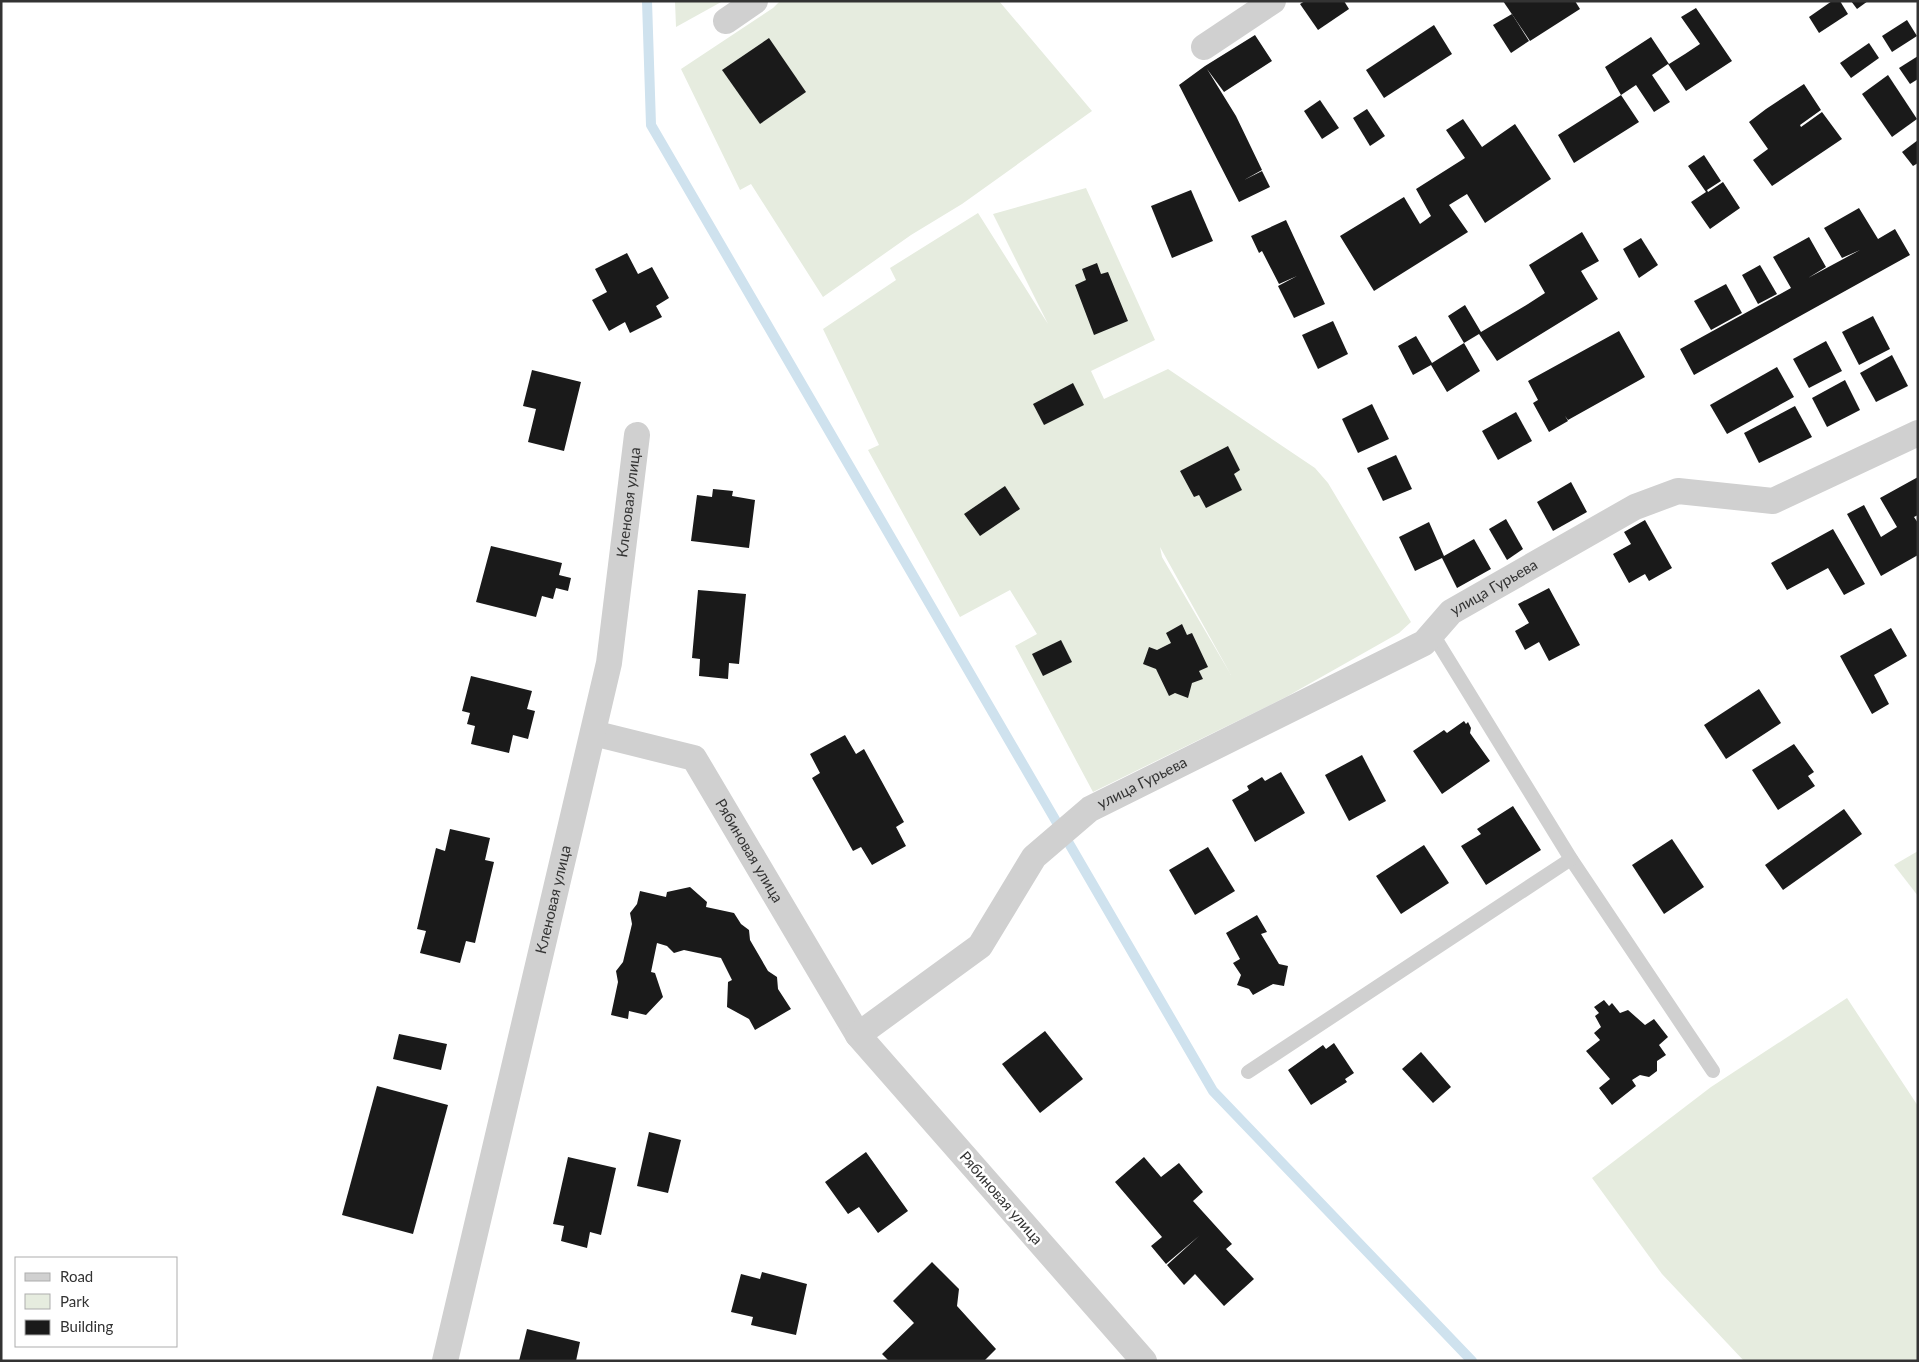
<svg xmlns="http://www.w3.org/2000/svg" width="1919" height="1362" viewBox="0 0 1919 1362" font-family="Lato,sans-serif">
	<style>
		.green { fill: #e6ecdf; fill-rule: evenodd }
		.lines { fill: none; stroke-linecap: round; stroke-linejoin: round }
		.stream { stroke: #cfe2ee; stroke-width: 10 }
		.building { fill: #1a1a1a }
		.lane { stroke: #d0d0d0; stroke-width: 14 }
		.street { stroke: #d0d0d0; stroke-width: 26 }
		.labels { text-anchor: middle; stroke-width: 5; stroke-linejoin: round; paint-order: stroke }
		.street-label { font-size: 15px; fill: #333; stroke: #fff }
	</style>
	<rect width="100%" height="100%" fill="#fff"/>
	<g class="green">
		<polygon points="675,1 723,1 676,27"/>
		<polygon points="780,1 999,1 1092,111 962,204 911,235 823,297 751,184 740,190 681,69 773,8"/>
		<path d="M1086,188l69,152 -64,31 13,28 64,-30 147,99 13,15 83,139 -12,11 -113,64 -193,95 -78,-146 22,-12 -27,-44 -50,27 -92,-167 11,-5 -56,-116 73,-49 -6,-12 88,-55 70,111 -55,-110zM1160,547l71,128 -69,-118z"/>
		<polygon points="1918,851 1918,896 1894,865"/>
		<polygon points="1847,998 1918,1106 1918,1361 1744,1361 1662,1274 1592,1178 1711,1087"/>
	</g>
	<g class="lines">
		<polyline class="stream" points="647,1 651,125 1213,1091 1472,1361"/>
	</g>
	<g class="building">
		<polygon points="1305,1 1344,1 1349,9 1318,30 1300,4"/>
		<polygon points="1503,1 1575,1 1580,9 1530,41"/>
		<polygon points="1832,1 1840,1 1848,14 1819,33 1809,17"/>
		<polygon points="1851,1 1868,1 1857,9"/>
		<polygon points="1696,8 1732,61 1686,91 1668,64 1652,75 1670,102 1654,112 1636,85 1621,95 1639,122 1574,163 1558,135 1621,95 1605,67 1651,37 1669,64 1685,54 1700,44 1681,17"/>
		<polygon points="1512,14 1529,41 1511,53 1493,25"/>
		<polygon points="1907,20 1917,36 1892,52 1882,36"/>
		<polygon points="1434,25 1452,54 1384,98 1366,70"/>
		<polygon points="1255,35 1272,61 1224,92 1207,69 1236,116 1262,170 1244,180 1262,171 1270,187 1239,202 1179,85 1205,66"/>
		<polygon points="769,38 806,92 760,124 722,70"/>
		<polygon points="1869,43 1879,58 1851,78 1840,63"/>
		<polygon points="1918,56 1918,79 1910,84 1899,68"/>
		<polygon points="1888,75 1917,119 1892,137 1862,94"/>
		<polygon points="1804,84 1821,110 1800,125 1801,127 1822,112 1842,139 1772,186 1753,160 1768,149 1749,122 1766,109"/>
		<polygon points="1320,100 1339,128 1322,139 1304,111"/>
		<polygon points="1367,109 1385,136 1370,146 1353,118"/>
		<polygon points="1463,119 1482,147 1515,124 1551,179 1485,223 1467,194 1449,205 1468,232 1374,291 1340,236 1404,197 1420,224 1431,216 1416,189 1465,158 1446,130"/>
		<polygon points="1918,140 1918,163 1913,166 1902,152"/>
		<polygon points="1704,155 1721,181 1707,190 1708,192 1723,182 1740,208 1710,229 1691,202 1706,192 1688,166"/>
		<polygon points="1191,190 1213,241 1172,258 1151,206"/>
		<polygon points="1859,208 1878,239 1895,229 1910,255 1694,375 1680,349 1791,288 1773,257 1809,237 1826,267 1808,278 1860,250 1842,258 1824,228"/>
		<polygon points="1286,220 1325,304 1294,318 1278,286 1297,276 1279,284 1262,251 1259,253 1251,236"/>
		<polygon points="1582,232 1599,261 1581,271 1598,299 1497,361 1479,334 1464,343 1480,371 1447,392 1431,365 1413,375 1398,346 1416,336 1432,363 1464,343 1448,316 1465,305 1481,332 1528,304 1545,293 1529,265"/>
		<polygon points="1641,238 1658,265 1639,278 1623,249"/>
		<polygon points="627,253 638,274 652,267 669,298 656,306 662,317 630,333 625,322 609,331 592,300 607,292 595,269"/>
		<polygon points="1097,263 1101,274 1108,272 1128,321 1094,335 1075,285 1086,280 1082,269"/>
		<polygon points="1760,265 1777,294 1758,304 1742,275"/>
		<polygon points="1726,284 1742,313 1711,330 1694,301"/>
		<polygon points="1873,316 1890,349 1859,365 1842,332"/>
		<polygon points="1333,321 1348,354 1318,369 1302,335"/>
		<polygon points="1619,331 1645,377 1568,420 1565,416 1568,421 1549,432 1533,403 1538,400 1528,381"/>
		<polygon points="1826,341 1842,371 1809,388 1793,359"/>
		<polygon points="1892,355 1908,386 1876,402 1860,373"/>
		<polygon points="1777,367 1794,397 1727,434 1710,405"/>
		<polygon points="532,370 581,382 564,451 528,442 536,409 523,406"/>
		<polygon points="1845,380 1860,410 1827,427 1812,398"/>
		<polygon points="1073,383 1084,405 1044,425 1033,404"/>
		<polygon points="1372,404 1389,439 1358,453 1342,419"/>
		<polygon points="1795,406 1812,437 1759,463 1744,433"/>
		<polygon points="1516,412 1532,441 1498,460 1482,431"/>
		<polygon points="1228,446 1240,470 1234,474 1242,490 1206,508 1199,495 1194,497 1180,471"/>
		<polygon points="1396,455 1412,489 1383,501 1367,468"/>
		<polygon points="1918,477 1918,515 1914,517 1918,523 1918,555 1881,576 1847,514 1864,505 1881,537 1897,527 1880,498"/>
		<polygon points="1571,482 1587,512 1553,531 1537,502"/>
		<polygon points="1005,486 1020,509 980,536 964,514"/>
		<polygon points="713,489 733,491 732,496 755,500 749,548 691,541 697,495 712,497"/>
		<polygon points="1506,519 1523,549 1507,560 1489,529"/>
		<polygon points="1645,520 1672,568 1649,581 1645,574 1629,583 1613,554 1631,544 1624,532"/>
		<polygon points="1429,522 1444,556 1474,539 1491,569 1457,588 1442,558 1415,571 1399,537"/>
		<polygon points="1833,529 1865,584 1844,595 1828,568 1787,590 1771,563"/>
		<polygon points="491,546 562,563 559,575 571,578 568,591 556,588 553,599 542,596 536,617 476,602"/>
		<polygon points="1549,588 1580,645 1549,661 1539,642 1525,650 1515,631 1529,623 1518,604"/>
		<polygon points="698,590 746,594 739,664 729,663 728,679 699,676 700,659 692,658"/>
		<polygon points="1182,624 1187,635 1192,633 1208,667 1199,671 1203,679 1192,683 1188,698 1175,693 1169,696 1156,669 1143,664 1149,647 1157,650 1171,643 1166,633"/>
		<polygon points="1891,628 1907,656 1874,675 1889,704 1872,714 1840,656"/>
		<polygon points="1061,640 1072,662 1043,676 1032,654"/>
		<polygon points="471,676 532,691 527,709 535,711 528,739 513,735 509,753 471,744 475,726 467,724 470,713 462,711"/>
		<polygon points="1759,689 1781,723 1726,759 1704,725"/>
		<polygon points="1464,721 1466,724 1468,722 1471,728 1470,733 1490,761 1442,794 1413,751 1444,730 1447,733"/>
		<polygon points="845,735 856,754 864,749 904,822 896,827 906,846 872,865 861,847 853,851 812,778 820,773 810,754"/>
		<polygon points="1794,744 1814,772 1808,776 1815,786 1778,810 1752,770"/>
		<polygon points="1362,755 1386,801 1349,821 1325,775"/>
		<polygon points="1281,772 1305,813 1255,842 1232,800 1249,790 1247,786 1262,777 1265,781"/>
		<polygon points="1513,806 1541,850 1486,885 1461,846 1481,834 1477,829"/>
		<polygon points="1844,809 1862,834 1783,890 1765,865"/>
		<polygon points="450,829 490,838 485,860 494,862 475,943 466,941 460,963 420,953 426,931 417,929 436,848 445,851"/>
		<polygon points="1672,839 1704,887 1664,914 1632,865"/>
		<polygon points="1424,845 1449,883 1401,914 1376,876"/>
		<polygon points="1208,847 1235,891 1195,915 1169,870"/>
		<polygon points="690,887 707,902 706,907 734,913 741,924 749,930 750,940 768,971 777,977 778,989 791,1009 755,1030 749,1019 727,1007 728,982 732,980 721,958 684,950 674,953 667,946 657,943 651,972 655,973 663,997 646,1015 629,1011 628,1019 611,1015 618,982 616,971 623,962 632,924 630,913 637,904 640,891 666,897 667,892"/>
		<polygon points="1257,915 1267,932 1261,934 1279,964 1288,966 1284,986 1273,984 1253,995 1249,989 1237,985 1241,975 1233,963 1240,959 1226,933"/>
		<polygon points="1604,1000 1609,1006 1612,1003 1620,1013 1628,1010 1645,1025 1654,1019 1668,1037 1659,1045 1666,1055 1657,1061 1657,1071 1649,1077 1640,1075 1632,1080 1636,1086 1612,1105 1599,1088 1610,1079 1586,1051 1600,1040 1594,1033 1601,1027 1595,1016 1599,1013 1594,1007"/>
		<polygon points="1045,1031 1083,1079 1040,1113 1002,1064"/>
		<polygon points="399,1034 447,1044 441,1070 393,1059"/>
		<polygon points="1334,1043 1354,1073 1345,1079 1347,1082 1311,1105 1288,1070 1323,1045 1326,1049"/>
		<polygon points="1421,1052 1451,1087 1433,1103 1402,1069"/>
		<polygon points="377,1086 448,1105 413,1234 342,1215"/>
		<polygon points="649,1132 681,1140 668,1193 637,1186"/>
		<polygon points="866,1152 908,1211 878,1233 859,1207 848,1214 825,1182"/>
		<polygon points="568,1157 616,1168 601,1235 590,1232 587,1248 561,1241 564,1226 553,1224"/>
		<polygon points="1144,1157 1161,1177 1179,1163 1203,1192 1193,1201 1232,1244 1226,1249 1254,1279 1224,1306 1195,1274 1184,1285 1167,1265 1199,1236 1166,1264 1151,1246 1162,1237 1115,1182"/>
		<polygon points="932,1262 959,1289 957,1306 996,1349 984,1361 889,1361 882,1354 914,1323 893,1301"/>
		<polygon points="762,1272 807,1284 796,1335 751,1325 753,1317 731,1312 741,1274 760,1279"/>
		<polygon points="527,1329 580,1342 576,1361 519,1361"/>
	</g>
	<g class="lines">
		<g class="lane">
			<polyline points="1432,633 1571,859 1713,1071"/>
			<polyline points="1248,1072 1571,859"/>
		</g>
		<g class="street">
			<polyline points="726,21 755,1"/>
			<polyline points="1204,47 1273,1"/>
			<path id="s1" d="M593,733l101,25 164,277"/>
			<path id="s2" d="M445,1361l164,-698 28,-228"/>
			<path id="s3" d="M1144,1361l-286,-326 122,-89 54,-89 56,-48 334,-166 27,-31 184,-105 43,-16 95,10 145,-68"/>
		</g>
	</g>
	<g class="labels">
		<g class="street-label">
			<text dy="5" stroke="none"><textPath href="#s2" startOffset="879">Кленовая улица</textPath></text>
			<text dy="5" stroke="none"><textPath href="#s3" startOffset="1226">улица Гурьева</textPath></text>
			<text dy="5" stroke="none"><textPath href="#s3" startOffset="821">улица Гурьева</textPath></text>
			<text dy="5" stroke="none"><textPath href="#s1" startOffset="212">Рябиновая улица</textPath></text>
			<text dy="5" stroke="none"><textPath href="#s2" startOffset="474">Кленовая улица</textPath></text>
			<text transform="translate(1001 1198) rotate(49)" y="5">Рябиновая улица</text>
		</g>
	</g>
	<rect width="1919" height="1362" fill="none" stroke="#333333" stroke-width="5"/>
	<rect x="15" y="1257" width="162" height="90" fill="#ffffff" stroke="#adadad"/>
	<rect x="25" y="1273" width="25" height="8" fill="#d0d0d0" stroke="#adadad"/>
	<text x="60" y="1282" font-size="15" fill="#333333">Road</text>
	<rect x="25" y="1294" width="25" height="15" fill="#e6ecdf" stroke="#adadad"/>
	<text x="60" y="1307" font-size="15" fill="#333333">Park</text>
	<rect x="25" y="1320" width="25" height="15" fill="#1a1a1a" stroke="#adadad"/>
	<text x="60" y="1332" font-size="15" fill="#333333">Building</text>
</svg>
